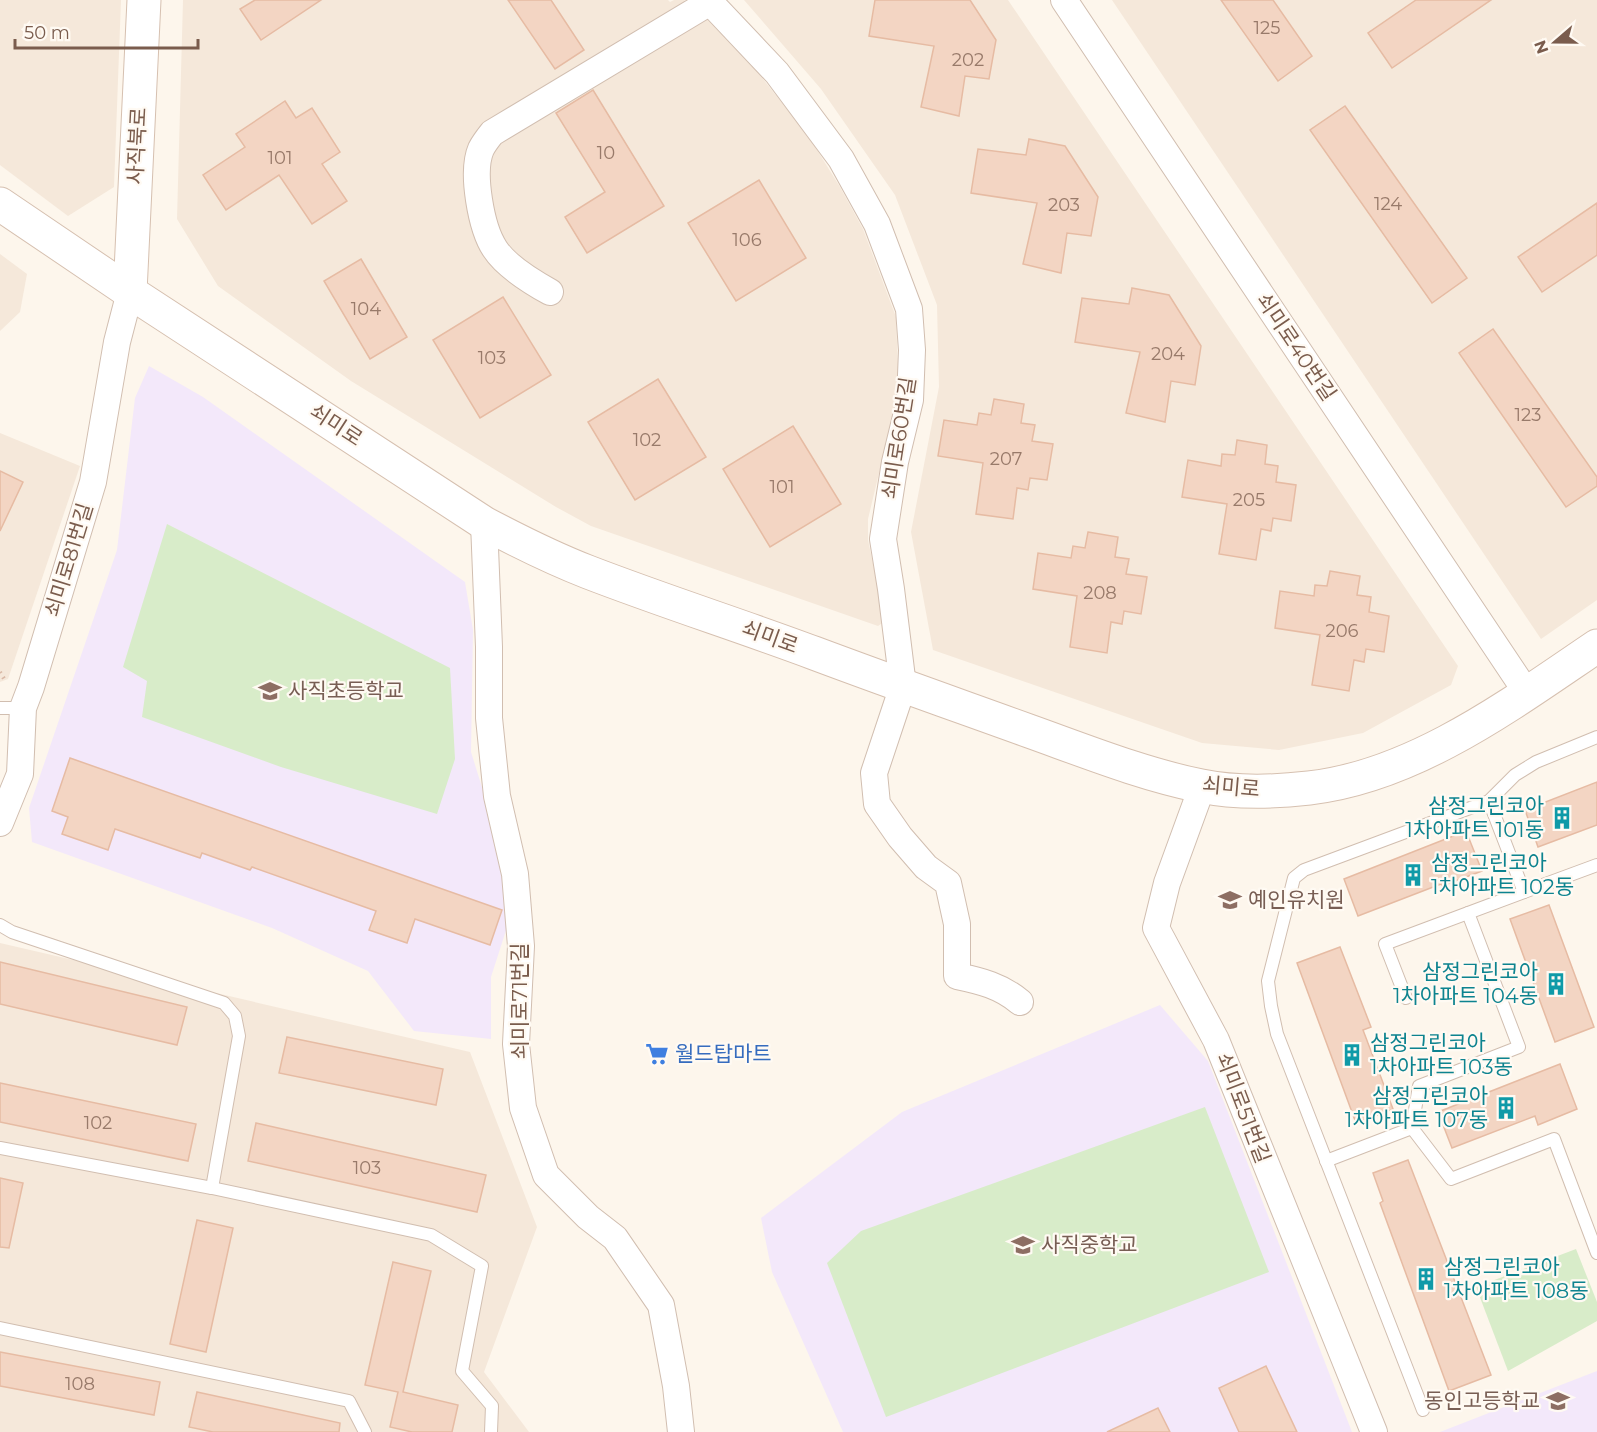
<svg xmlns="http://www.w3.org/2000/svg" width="1597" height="1432" viewBox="0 0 1597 1432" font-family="Montserrat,'Noto Sans KR',sans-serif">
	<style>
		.residential { fill: #f5e8da }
		.education { fill: #f3e8fa }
		.green { fill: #d8ecc9 }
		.building { fill: #f3d5c3; stroke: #e6bba3; stroke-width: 1.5 }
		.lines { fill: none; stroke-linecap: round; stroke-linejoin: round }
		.lane-casing { stroke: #d1beb0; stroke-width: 14 }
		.street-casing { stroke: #d1beb0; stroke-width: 28 }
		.secondary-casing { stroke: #d6c0b0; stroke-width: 35 }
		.path { stroke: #d9b8a5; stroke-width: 4; stroke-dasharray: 1.5 4.5; stroke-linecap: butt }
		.lane { stroke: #fff; stroke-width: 12 }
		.street { stroke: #fff; stroke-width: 26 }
		.secondary { stroke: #fff; stroke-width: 33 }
		.labels { text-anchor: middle; stroke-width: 4.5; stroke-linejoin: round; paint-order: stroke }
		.number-label { font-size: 18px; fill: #987a6a }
		.street-label { font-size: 21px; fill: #7a5c4d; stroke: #fffaf3 }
		.education-label { font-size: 21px; fill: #785e54; stroke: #fffaf3; text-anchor: start }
		.culture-label { font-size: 21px; fill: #0d838f; stroke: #fffaf3; text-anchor: end }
		.shop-label { font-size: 21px; fill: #366cbe; stroke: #fffaf3; text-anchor: start }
	</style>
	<rect width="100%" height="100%" fill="#fdf6ec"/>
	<g class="residential">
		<polygon points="0,0 121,0 114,187 68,216 0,165"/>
		<polygon points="183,0 668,0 670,2 674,0 684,0 721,31 744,55 809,137 840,187 863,229 896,317 898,369 897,398 868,519 868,540 885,621 878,626 591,526 556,507 351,381 218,286 177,219"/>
		<polygon points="744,0 1008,0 1458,666 1451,685 1363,733 1279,750 1202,743 933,650 911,532 939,387 937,305 895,195 821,89"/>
		<polygon points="1112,0 1597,0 1597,600 1541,639"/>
		<polygon points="0,254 27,274 20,312 0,331"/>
		<polygon points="0,433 80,466 8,679 0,682"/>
		<polygon points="0,943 470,1052 537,1227 484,1372 529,1432 0,1432"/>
	</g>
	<g class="education">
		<polygon points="149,366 203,397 465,582 473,630 471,752 504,858 511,915 491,977 491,1039 414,1031 368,971 272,928 32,842 29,808 117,550 135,398"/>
		<polygon points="1160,1005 1208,1061 1352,1432 843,1432 772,1272 761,1218 902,1112"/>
		<polygon points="1597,1371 1597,1432 1440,1432"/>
	</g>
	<g class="green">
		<polygon points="167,524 450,668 455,759 437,814 281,767 142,717 147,681 123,667"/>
		<polygon points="1205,1107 1269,1272 886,1417 827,1263 861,1231"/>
		<polygon points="1576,1249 1597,1302 1597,1321 1508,1371 1476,1287"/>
	</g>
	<g class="building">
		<polygon points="255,0 321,0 261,40 240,9"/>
		<polygon points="508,0 551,0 584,50 555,69"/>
		<polygon points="875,0 970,0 996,40 989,79 965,76 959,116 921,107 934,46 869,36"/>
		<polygon points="1221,0 1273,0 1312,56 1278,81"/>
		<polygon points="1416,0 1491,0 1392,68 1368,33"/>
		<polygon points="593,90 664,206 587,253 565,217 605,192 556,113"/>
		<polygon points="285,101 296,118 312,108 340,152 322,164 347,201 312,224 279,175 226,210 203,175 245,147 236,134"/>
		<polygon points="1345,106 1467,278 1432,303 1310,130"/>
		<polygon points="1029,139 1065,146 1098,197 1091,236 1067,233 1061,273 1023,264 1037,203 971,193 978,149 1026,155"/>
		<polygon points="759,180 806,258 736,301 688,223"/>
		<polygon points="1597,203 1597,255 1542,292 1518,257"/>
		<polygon points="361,259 407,337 370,359 324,281"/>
		<polygon points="1132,288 1169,295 1201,346 1195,385 1171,381 1165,422 1126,413 1140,352 1075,342 1082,298 1129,304"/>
		<polygon points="503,297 551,375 480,418 433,340"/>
		<polygon points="1493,329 1597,477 1597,486 1566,507 1459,353"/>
		<polygon points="658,379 706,457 635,500 588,422"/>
		<polygon points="994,399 1024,404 1021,423 1035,425 1032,441 1053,444 1047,480 1030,478 1028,490 1017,488 1013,519 976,514 983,463 938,456 944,420 977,425 979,413 991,415"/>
		<polygon points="793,426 841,504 770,547 723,469"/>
		<polygon points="1237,440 1267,445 1265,464 1278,466 1276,482 1296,485 1291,521 1273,518 1271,531 1261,529 1256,560 1219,554 1227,504 1182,497 1188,460 1221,466 1222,454 1235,455"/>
		<polygon points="0,471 23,482 0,531"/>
		<polygon points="1088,532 1118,537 1115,557 1129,559 1126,574 1147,577 1141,614 1124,611 1122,624 1111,622 1107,653 1070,647 1077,596 1033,589 1038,553 1071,558 1073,546 1085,548"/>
		<polygon points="1330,571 1360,576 1357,595 1371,597 1369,612 1389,616 1384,652 1366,649 1364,662 1354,660 1349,691 1312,685 1320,635 1275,628 1280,591 1314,596 1315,585 1327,586"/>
		<polygon points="70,758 502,910 490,945 415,919 407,943 369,930 376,911 252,867 250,870 202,853 200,858 115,829 108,850 62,834 68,817 52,811"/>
		<polygon points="1597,782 1597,825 1538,847 1525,810"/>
		<polygon points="1466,831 1482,871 1442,886 1441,884 1358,916 1344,879"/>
		<polygon points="1549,905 1594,1027 1555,1042 1510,919"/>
		<polygon points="1340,947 1371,1027 1363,1030 1393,1109 1356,1123 1297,963"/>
		<polygon points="0,962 187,1007 177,1045 0,1004"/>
		<polygon points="287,1037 443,1069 436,1105 279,1073"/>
		<polygon points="1560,1064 1577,1109 1538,1125 1535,1116 1452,1148 1438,1112"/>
		<polygon points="0,1083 196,1124 188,1161 0,1122"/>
		<polygon points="256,1123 486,1175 477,1212 248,1161"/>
		<polygon points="1408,1160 1491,1375 1449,1391 1380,1203 1383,1201 1373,1173"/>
		<polygon points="0,1178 23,1183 9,1248 0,1247"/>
		<polygon points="197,1220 233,1228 206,1352 170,1344"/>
		<polygon points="393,1262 431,1271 403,1392 458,1405 452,1432 412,1432 390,1427 398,1392 365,1385"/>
		<polygon points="0,1352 160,1382 154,1415 0,1386"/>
		<polygon points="1266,1366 1297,1432 1239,1432 1219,1388"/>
		<polygon points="197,1392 340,1423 339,1432 213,1432 189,1427"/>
		<polygon points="1158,1408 1170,1432 1107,1432"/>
	</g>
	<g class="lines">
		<g class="lane-casing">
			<g id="lane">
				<polyline points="0,708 23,708"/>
				<polyline points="1489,801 1524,892 1597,865"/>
				<polyline points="0,925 12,932 224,1003 235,1016 239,1036 212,1188 431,1235 482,1266 462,1371 492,1406 491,1432"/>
				<polyline points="1406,998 1385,944 1524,892"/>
				<polyline points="1412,1128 1451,1179 1554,1139 1597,1253"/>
				<polyline points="0,1148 212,1188"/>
				<polyline points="1326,1161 1412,1128 1419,1086 1519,1047 1468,913"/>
				<polyline points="0,1328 349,1401 365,1432"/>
				<polyline points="1423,1410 1277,1034 1271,1006 1268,981 1294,878 1304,870 1489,801 1515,775 1536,762 1597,737"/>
			</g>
		</g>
		<g class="street-casing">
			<g id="street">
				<path d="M708,0l69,73 64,86 36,65 32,85 3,41 -2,50 -15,62 -12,77 8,50 12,97 -29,87 3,31 23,33 26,30 22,16 9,41v52c24,5 44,10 63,26"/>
				<polyline points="1064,0 1527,693"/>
				<path d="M550,292c-18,-10 -44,-26 -55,-43 -14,-21 -24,-77 -14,-100 3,-6 7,-11 11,-16l218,-131"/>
				<polyline points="484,523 489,647 489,718 497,796 515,874 521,946 516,1044 523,1108 546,1175 588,1217 615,1238 661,1305 676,1386 681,1432"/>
				<polyline points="1202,787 1167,883 1156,928 1216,1040 1374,1432"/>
				<polyline points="0,823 20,774 23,708 31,687 93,482 117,342 130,292"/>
			</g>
		</g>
		<g class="secondary-casing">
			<g id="secondary">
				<path d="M0,204l130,88 354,231c34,18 68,35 104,49 75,29 151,53 226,81 72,27 143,52 215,78 56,20 113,43 172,55 34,7 73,6 108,2 106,-12 202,-84 288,-142"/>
				<polyline points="130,292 144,0"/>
			</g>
		</g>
		<polyline class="path" points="0,672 6,682"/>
		<use href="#lane" class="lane"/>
		<use href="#street" class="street"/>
		<use href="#secondary" class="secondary"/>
	</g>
	<defs>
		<g id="school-bare" transform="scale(1.8)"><path d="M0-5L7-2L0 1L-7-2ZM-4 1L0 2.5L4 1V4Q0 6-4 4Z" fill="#8d6e63" stroke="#fffaf3" stroke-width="2.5" paint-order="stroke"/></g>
		<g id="building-bare" transform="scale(1.8)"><path d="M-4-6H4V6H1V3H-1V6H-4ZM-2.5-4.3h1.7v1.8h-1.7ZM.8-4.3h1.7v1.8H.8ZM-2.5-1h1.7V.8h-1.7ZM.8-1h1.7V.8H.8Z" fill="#0f9aa8" stroke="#fffaf3" stroke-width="2.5" paint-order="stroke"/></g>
		<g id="supermarket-bare" transform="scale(1.8)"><path d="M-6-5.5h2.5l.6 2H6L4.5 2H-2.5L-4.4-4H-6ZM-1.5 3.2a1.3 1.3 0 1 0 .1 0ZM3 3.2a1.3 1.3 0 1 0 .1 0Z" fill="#3f7fe0" stroke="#fffaf3" stroke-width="2.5" paint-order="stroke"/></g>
	</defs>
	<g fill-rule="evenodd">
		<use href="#school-bare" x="270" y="691"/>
		<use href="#building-bare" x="1562" y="818"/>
		<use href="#building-bare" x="1413" y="875"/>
		<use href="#school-bare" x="1230" y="900"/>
		<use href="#building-bare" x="1556" y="984"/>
		<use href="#supermarket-bare" x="657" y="1054"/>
		<use href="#building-bare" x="1352" y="1055"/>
		<use href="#building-bare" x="1506" y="1108"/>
		<use href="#school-bare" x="1023" y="1245"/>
		<use href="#building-bare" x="1426" y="1279"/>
		<use href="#school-bare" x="1558" y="1401"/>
	</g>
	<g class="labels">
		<g class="number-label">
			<text x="1267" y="34">125</text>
			<text x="968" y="66">202</text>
			<text x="606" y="159">10</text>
			<text x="280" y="164">101</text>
			<text x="1388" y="210">124</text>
			<text x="1064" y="211">203</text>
			<text x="747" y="246">106</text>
			<text x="366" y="315">104</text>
			<text x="1168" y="360">204</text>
			<text x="492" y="364">103</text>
			<text x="1528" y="421">123</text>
			<text x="647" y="446">102</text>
			<text x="1006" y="465">207</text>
			<text x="782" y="493">101</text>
			<text x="1249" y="506">205</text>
			<text x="1100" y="599">208</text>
			<text x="1342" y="637">206</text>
			<text x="98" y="1129">102</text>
			<text x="367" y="1174">103</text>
			<text x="80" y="1390">108</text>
		</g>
		<g class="street-label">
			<text transform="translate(137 146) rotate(-87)" y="7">사직북로</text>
			<text transform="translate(1296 347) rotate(56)" y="7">쇠미로40번길</text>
			<text transform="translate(336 425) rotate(33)" y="7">쇠미로</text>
			<text transform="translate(899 438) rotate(-81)" y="7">쇠미로60번길</text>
			<text transform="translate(69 560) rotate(-73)" y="7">쇠미로81번길</text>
			<text transform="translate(770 637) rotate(20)" y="7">쇠미로</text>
			<text transform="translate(1231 787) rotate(5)" y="7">쇠미로</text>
			<text transform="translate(520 1001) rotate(-90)" y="7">쇠미로71번길</text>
			<text transform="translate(1243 1108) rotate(69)" y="7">쇠미로51번길</text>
		</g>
		<g class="education-label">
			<text x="288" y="698">사직초등학교</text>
			<text x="1248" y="907">예인유치원</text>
			<text x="1041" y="1252">사직중학교</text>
			<text x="1540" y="1408" text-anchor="end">동인고등학교</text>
		</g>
		<g class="culture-label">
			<text x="1544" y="813">삼정그린코아<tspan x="1544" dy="24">1차아파트 101동</tspan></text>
			<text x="1431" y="870" text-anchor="start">삼정그린코아<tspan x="1431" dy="24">1차아파트 102동</tspan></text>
			<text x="1538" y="979">삼정그린코아<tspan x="1538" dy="24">1차아파트 104동</tspan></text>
			<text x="1370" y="1050" text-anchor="start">삼정그린코아<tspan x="1370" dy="24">1차아파트 103동</tspan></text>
			<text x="1488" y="1103">삼정그린코아<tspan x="1488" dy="24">1차아파트 107동</tspan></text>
			<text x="1444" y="1274" text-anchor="start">삼정그린코아<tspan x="1444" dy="24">1차아파트 108동</tspan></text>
		</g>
		<g class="shop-label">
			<text x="675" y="1061">월드탑마트</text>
		</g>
	</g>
	<g transform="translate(1555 42) rotate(250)" stroke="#fffaf3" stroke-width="4.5" paint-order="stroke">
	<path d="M0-4.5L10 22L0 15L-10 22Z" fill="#7a5c4d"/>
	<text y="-9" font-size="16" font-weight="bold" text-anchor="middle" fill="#7a5c4d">N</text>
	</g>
	<path d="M15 39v9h183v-9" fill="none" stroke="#7a5c4d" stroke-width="3"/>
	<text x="24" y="39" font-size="18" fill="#7a5c4d" stroke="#fffaf3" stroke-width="4.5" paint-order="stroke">50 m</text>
</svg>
